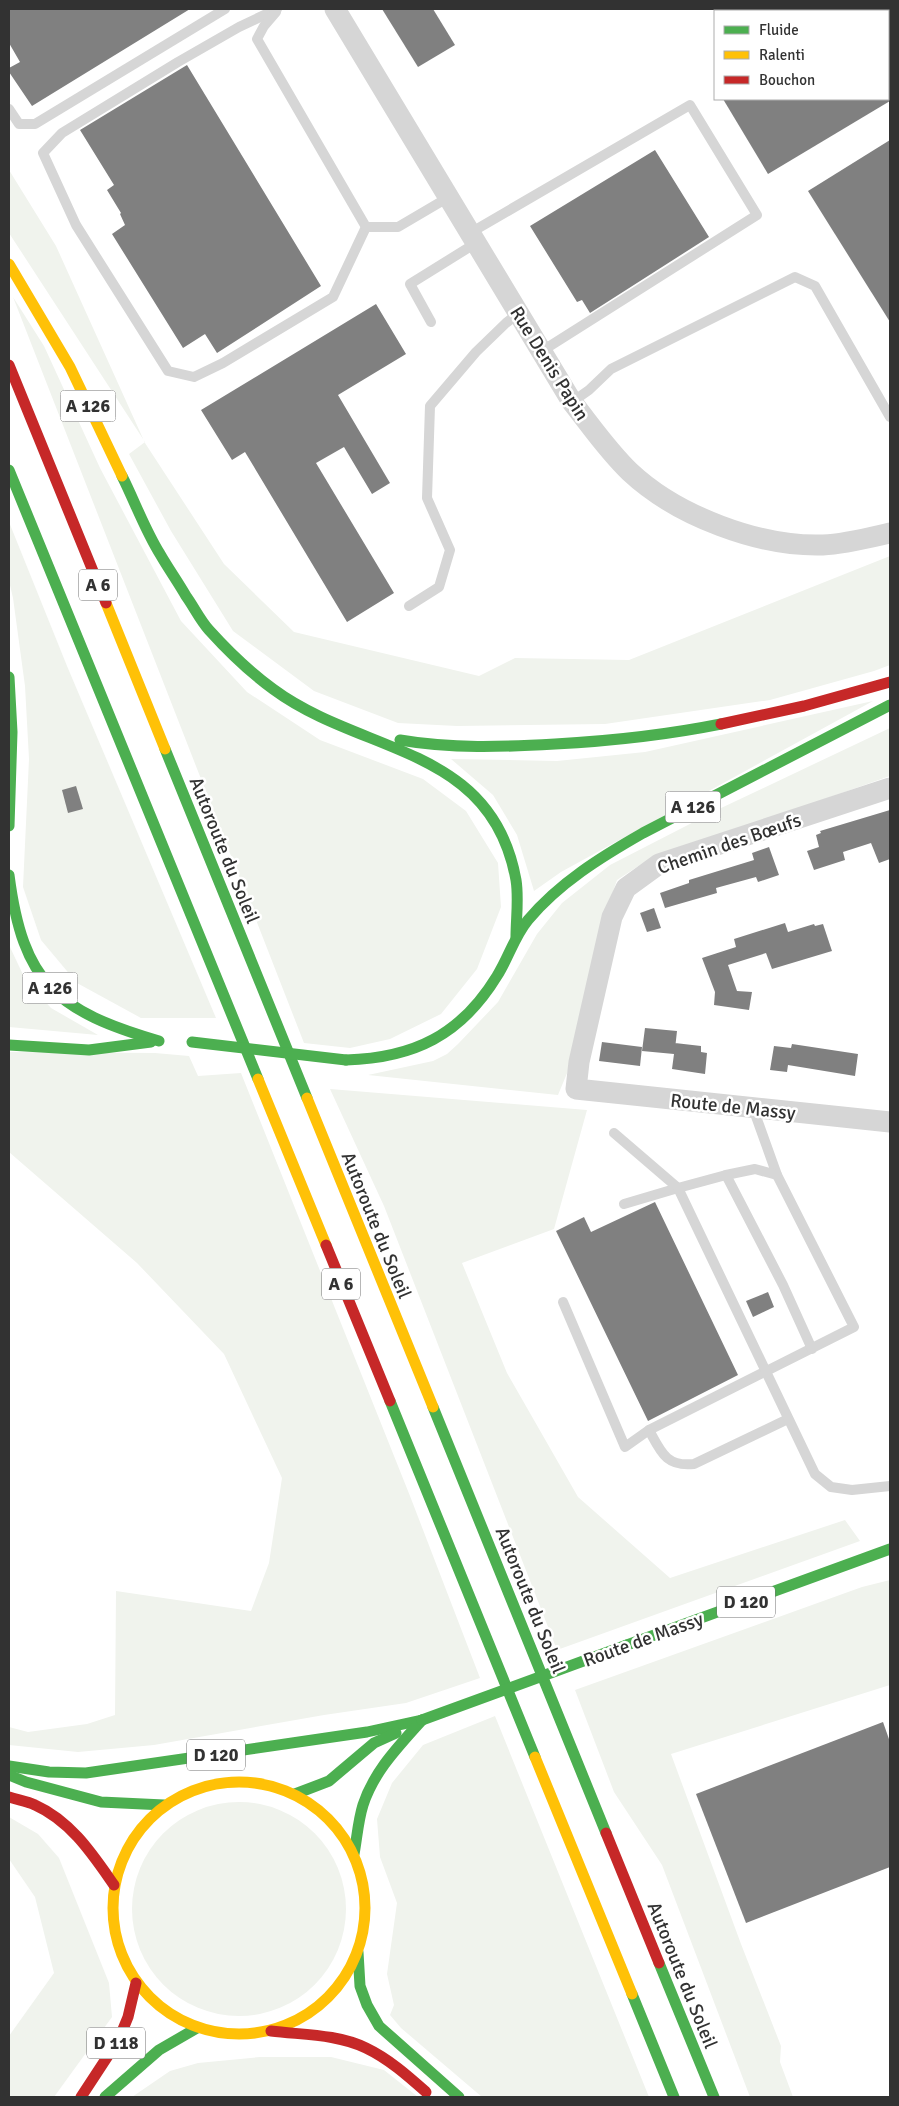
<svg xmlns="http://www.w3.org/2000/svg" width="899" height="2106" viewBox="0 0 899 2106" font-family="Signika,sans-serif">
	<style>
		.green { fill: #f0f3ed }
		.building { fill: #808080 }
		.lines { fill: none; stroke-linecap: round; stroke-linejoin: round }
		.lane { stroke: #d6d6d6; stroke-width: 10 }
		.street { stroke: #d6d6d6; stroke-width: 21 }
		.fast { stroke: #4caf50; stroke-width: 11 }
		.slow { stroke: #ffc107; stroke-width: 11 }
		.jam { stroke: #c62828; stroke-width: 11 }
		.fast-bridge { stroke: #4caf50; stroke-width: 11 }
		.labels { text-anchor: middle; stroke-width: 5; stroke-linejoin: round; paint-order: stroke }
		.shield { fill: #fff; stroke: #707070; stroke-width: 1 }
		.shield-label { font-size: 18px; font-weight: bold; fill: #323232 }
		.street-label { font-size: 19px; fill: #323232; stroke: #fff }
	</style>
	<rect width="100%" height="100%" fill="#fff"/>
	<g class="green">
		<polygon points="9,170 56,246 145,443 224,564 294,632 479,676 515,658 629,660 890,556 890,665 874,671 770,700 605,724 457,726 398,723 314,691 233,631 171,531 129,454 145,442 9,233"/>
		<polygon points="13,297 44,346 100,468 181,621 247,692 320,740 423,779 466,811 498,863 501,907 477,969 441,1014 390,1039 350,1048 304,1043"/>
		<polygon points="9,522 67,666 216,1018 141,1018 77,983 41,940 23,887 29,759 25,686 13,598 9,581"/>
		<polygon points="873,701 561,872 534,891 517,835 493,795 451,759 557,761 645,752"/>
		<polygon points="890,728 890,776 643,863 617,880 599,932 570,1066 558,1095 368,1075 433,1061 447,1054 458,1044 498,1002 537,934 562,903 610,865 719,809"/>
		<polygon points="9,945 26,981 51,1008 98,1035 9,1027"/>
		<polygon points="9,1052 155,1053 189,1056 198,1076 241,1073 410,1496 480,1678 406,1703 324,1715 154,1745 78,1752 9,1745 9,1727 28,1732 87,1724 115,1715 116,1591 251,1611 269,1563 282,1478 224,1354 137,1263 9,1152"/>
		<polygon points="330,1089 587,1110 554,1229 462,1263 507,1373 578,1497 670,1578 845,1520 860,1541 557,1650 384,1206"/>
		<polygon points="890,1580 890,1685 671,1754 741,1944 781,2046 780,2062 793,2097 750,2097 662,1865 614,1792 575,1690 862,1587"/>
		<polygon points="495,1716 649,2097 482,2097 401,2028 390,2015 394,2005 387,1974 397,1903 380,1857 377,1819 392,1783 423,1745"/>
		<circle cx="239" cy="1909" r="107"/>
		<polygon points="9,1817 38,1834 59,1858 109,1983 112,2017 54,2097 9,2097 9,2036 54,1973 35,1897 9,1859"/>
		<polygon points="260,2057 331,2057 384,2070 418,2097 132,2097 170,2071 198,2063"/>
	</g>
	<g class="building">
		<polygon points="9,9 190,9 32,106 9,72 9,68 20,62 9,43"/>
		<polygon points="382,9 433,9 455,45 418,67"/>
		<polygon points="187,65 321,286 217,353 205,334 183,348 112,234 125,225 120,214 121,213 107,190 114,185 80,130"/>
		<polygon points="723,99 890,99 890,101 768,174"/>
		<polygon points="890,140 890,322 808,191"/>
		<polygon points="655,150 709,237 590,313 582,300 577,302 530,226"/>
		<polygon points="376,304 406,354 338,395 390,483 372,494 344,447 316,463 394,593 347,622 245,452 232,460 201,410"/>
		<polygon points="76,786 83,809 68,813 62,790"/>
		<polygon points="890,810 890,859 879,863 871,843 843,852 845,860 814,870 807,851 819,847 816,835 821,833 820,831"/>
		<polygon points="769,847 779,875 758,882 756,877 716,888 717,893 665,908 660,893 689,883 689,880 754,860 752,853"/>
		<polygon points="654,908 661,928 647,932 640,913"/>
		<polygon points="785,923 788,932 814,924 815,926 823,924 832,951 772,969 766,953 728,965 737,991 752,992 749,1010 714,1005 715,992 702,958 736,947 734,939"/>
		<polygon points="645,1028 677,1031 675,1049 675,1043 701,1046 701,1052 707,1053 705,1074 672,1069 674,1054 642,1051"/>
		<polygon points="602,1042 642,1047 640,1066 599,1061"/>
		<polygon points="792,1044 858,1054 855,1076 788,1065 787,1072 770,1070 774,1046 791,1048"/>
		<polygon points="655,1202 738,1375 648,1421 556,1231 584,1217 591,1232"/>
		<polygon points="768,1292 774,1307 753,1317 746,1301"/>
		<polygon points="883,1722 890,1742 890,1867 746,1923 696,1794"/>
	</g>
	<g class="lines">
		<g class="lane">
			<polyline points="277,9 239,27 178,62 62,133 43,153 76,225 168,371 194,377 223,363 333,297 366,227"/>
			<polyline points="276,12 264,26 257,39 366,227 398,227 449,197"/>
			<polyline points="9,109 19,124 35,124 225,9"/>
			<polyline points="470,233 690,105 757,215 542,351"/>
			<polyline points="431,322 410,284 476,243"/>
			<polyline points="572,402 589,390 611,369 795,277 815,286 890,417"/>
			<polyline points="409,606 439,587 450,550 427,498 430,406 476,352 506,323 519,313"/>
			<path d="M753,1108l24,67 77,152 -205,103c12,22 17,37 45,34l94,-45"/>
			<polyline points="614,1133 678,1188 624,1204"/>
			<polyline points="726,1175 783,1285 812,1349"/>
			<polyline points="777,1175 755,1169 726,1175 678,1188 815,1474 831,1487 852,1490 890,1486"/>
			<polyline points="563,1302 625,1447 649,1430"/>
		</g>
		<g class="street">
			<path d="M335,9l237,393c19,24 36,49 58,70 47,44 129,75 193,73 22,-1 45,-7 67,-12"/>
			<polyline points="890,788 659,864 626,888 612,917 579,1062 576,1089 890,1122"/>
		</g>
		<g class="fast">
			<polyline points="9,470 258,1079"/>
			<path d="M122,476c13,26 23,54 38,78 8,14 18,28 26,42 8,11 14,24 23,34 19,21 42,43 64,59 89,66 219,56 243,191 3,18 0,39 0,57"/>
			<polyline points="9,677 12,732 9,826"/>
			<path d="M400,740c52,9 103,7 155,4 56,-3 111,-9 166,-20"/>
			<polyline points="165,749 307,1098"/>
			<path d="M9,875c14,109 48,136 150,166"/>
			<polyline points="9,1045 89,1050 151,1042"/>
			<path d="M346,1060c68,-2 115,-25 151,-84 12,-19 17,-39 31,-56 31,-37 73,-63 115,-87l247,-128"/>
			<polyline points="390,1401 535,1757"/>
			<polyline points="433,1407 606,1833"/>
			<polyline points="627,1645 890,1549"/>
			<polyline points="9,1766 49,1772 86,1773 367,1732 422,1720"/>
			<polyline points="9,1775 26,1782 101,1802 164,1805"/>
			<polyline points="295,1794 329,1781 374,1743 396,1733"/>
			<path d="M354,1854c3,-16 4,-33 9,-49 11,-34 36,-59 59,-85"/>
			<polyline points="358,1952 360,1986 367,2005 379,2026 459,2097"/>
			<polyline points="659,1963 714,2097"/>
			<polyline points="632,1994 674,2097"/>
			<polyline points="105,2097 159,2050 197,2028"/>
		</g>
		<g class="slow">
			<polyline points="9,264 70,367 122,476"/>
			<polyline points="106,603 165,749"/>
			<polyline points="258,1079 326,1245"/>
			<polyline points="307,1098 433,1407"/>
			<polyline points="535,1757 632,1994"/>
			<circle cx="239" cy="1908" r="126"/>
		</g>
		<g class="jam">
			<polyline points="9,365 106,603"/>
			<polyline points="721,724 804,706 890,682"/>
			<polyline points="326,1245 390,1401"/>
			<path d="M9,1797c9,3 18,4 26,8 36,16 58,50 79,80"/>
			<polyline points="606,1833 659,1963"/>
			<path d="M271,2031c32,4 66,3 95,17 23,11 42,28 60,44"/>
			<polyline points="81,2097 119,2039 128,2017 136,1983"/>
		</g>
		<g class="fast-bridge">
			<polyline points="192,1042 346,1060"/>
			<polyline points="422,1720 627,1645"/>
		</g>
	</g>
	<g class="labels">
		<g class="shield">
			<rect x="60.5" y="390.5" width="55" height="31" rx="4"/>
			<rect x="79" y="569.5" width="38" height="31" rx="4"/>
			<rect x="665.5" y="791.5" width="55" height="31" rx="4"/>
			<rect x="22.5" y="972.5" width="55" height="31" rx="4"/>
			<rect x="322" y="1268.5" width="38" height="31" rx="4"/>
			<rect x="717" y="1586.5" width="58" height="31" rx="4"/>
			<rect x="187" y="1739.5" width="58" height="31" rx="4"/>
			<rect x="87" y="2027.5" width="58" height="31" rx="4"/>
		</g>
		<g class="shield-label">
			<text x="88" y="412">A 126</text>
			<text x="98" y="591">A 6</text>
			<text x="693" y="813">A 126</text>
			<text x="50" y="994">A 126</text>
			<text x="341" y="1290">A 6</text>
			<text x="746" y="1608">D 120</text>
			<text x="216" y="1761">D 120</text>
			<text x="116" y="2049">D 118</text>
		</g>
		<g class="street-label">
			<text transform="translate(550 363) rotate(58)" y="7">Rue Denis Papin</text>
			<text transform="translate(729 843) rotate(-19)" y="7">Chemin des Bœufs</text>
			<text transform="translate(225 850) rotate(68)" y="7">Autoroute du Soleil</text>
			<text transform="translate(733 1106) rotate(6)" y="7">Route de Massy</text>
			<text transform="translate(377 1225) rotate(68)" y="7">Autoroute du Soleil</text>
			<text transform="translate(531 1600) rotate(68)" y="7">Autoroute du Soleil</text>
			<text transform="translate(643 1639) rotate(-20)" y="7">Route de Massy</text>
			<text transform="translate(683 1975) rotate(68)" y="7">Autoroute du Soleil</text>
		</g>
	</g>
	<rect width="899" height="2106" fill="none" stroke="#323232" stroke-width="20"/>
	<rect x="714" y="10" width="175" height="90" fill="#ffffff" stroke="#adadad"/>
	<rect x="724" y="26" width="25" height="8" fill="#4caf50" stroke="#adadad"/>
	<text x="759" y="35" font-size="15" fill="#323232">Fluide</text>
	<rect x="724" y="51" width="25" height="8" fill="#ffc107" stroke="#adadad"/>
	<text x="759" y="60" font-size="15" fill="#323232">Ralenti</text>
	<rect x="724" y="76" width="25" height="8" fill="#c62828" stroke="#adadad"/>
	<text x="759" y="85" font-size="15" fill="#323232">Bouchon</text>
</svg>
